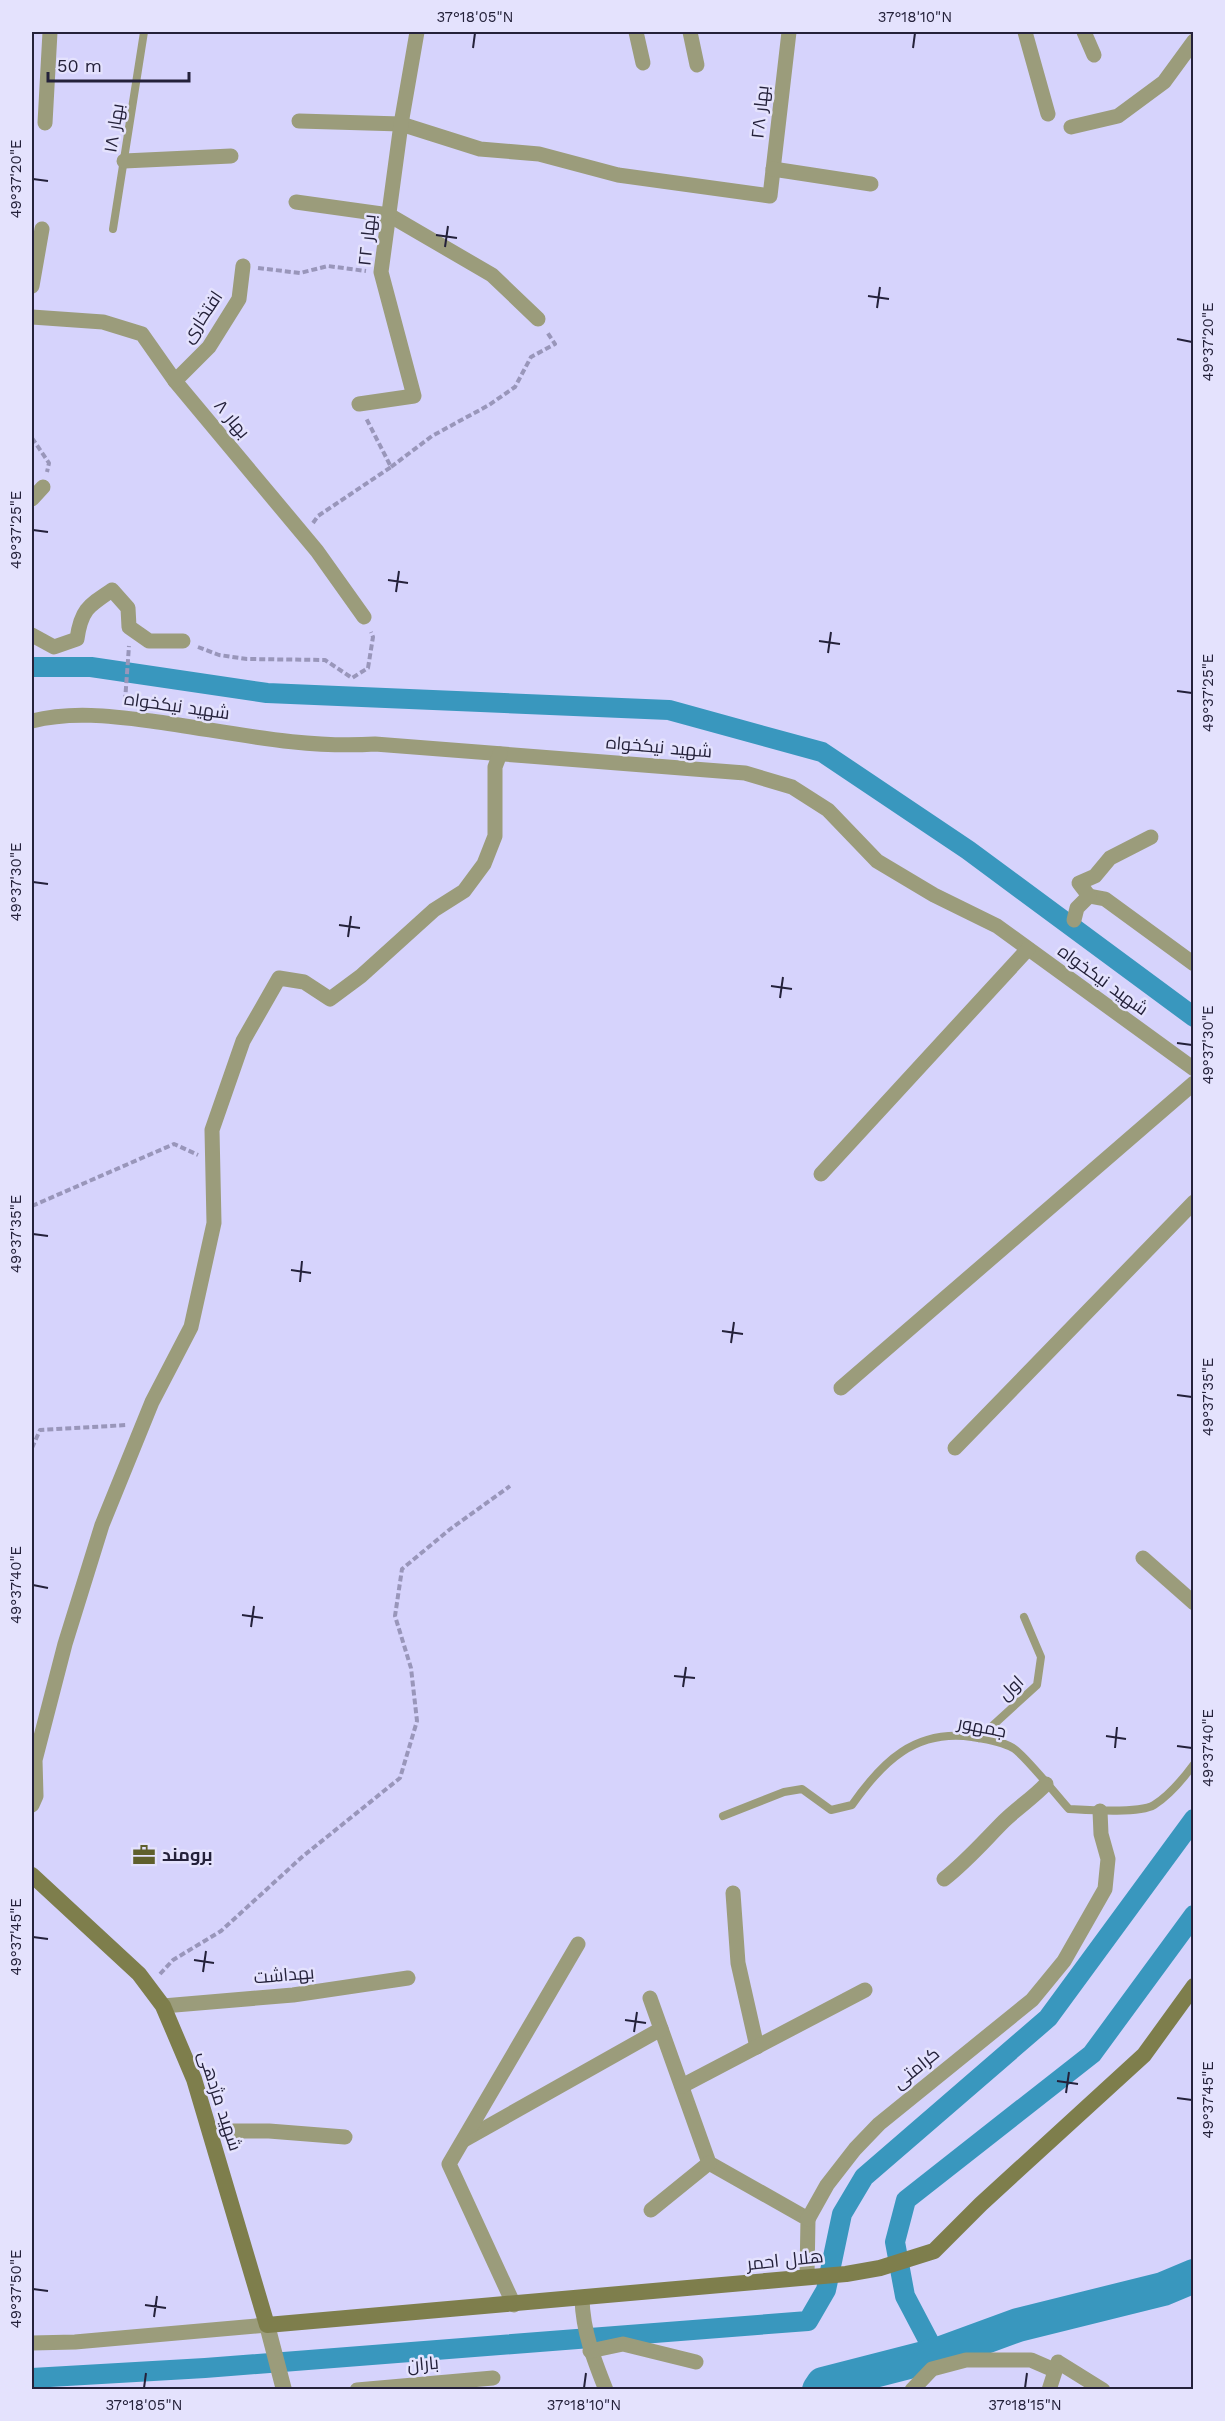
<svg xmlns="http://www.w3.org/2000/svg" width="1225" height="2421" viewBox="0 0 1225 2421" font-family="'Work Sans',Cairo,sans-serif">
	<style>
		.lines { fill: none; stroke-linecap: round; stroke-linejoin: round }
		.canal { stroke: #3997be; stroke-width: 20 }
		.river { stroke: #3997be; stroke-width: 34 }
		.path { stroke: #9996ba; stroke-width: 4; stroke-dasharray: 6 3; stroke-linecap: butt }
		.service { stroke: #9b9c7b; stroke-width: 8 }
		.minor { stroke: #9b9c7b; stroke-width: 15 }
		.tertiary { stroke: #9b9c7b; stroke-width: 16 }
		.secondary { stroke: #7e7e4c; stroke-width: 16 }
		.ticks { fill: none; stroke: #24213a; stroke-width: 2 }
		.labels { text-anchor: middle; stroke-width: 5; stroke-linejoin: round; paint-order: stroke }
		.street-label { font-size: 18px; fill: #24213a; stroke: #e4e2fd }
		.poi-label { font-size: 18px; font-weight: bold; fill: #24213a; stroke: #e4e2fd; text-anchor: start }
		.neatline { fill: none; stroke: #24213a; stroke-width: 2 }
		.ticks-label { font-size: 15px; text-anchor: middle; fill: #24213a }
	</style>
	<rect width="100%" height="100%" fill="#d6d3fc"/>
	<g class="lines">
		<g class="canal">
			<polyline points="32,667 91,667 267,693 669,710 822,752 968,850 1194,1017"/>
			<polyline points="936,2355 905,2296 895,2242 906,2200 1092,2054 1194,1915"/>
			<polyline points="32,2378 205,2368 808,2321 826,2290 842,2214 864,2177 1048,2018 1194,1819"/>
		</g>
		<polyline class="river" points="819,2390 823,2384 936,2355 1018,2325 1163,2289 1194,2276"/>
		<g class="path">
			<polyline points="258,268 300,273 328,266 366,271"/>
			<polyline points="32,438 49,463 47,472"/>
			<polyline points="391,467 432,436 489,405 515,387 531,357 555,344 547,332"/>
			<polyline points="313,523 318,516 391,467 366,418"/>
			<polyline points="198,647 219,655 247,659 325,660 352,678 368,668 373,637 371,632"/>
			<polyline points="125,701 129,646"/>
			<polyline points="32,1206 174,1144 198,1155"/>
			<polyline points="32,1448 40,1430 127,1425"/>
			<polyline points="160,1974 173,1960 221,1931 302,1857 400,1778 417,1721 411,1668 395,1616 402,1569 449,1530 510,1486"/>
		</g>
		<g class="service">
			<polyline points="113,229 144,32"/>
			<polyline points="979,1738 1037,1685 1041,1657 1024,1617"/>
			<path d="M723,1816l61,-24 18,-3 29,21 21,-5c30,-43 63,-76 120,-68 13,2 29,4 41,11 11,6 45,49 56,61 18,1 70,5 85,-4 16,-10 29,-26 40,-41"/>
		</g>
		<g class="minor">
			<polyline points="636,32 643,63"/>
			<polyline points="690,32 697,65"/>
			<polyline points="1025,32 1048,114"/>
			<polyline points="1084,32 1094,55"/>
			<polyline points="299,121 401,124 480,149 539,154 618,175 770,196 789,32"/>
			<polyline points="45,123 50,32"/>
			<polyline points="1071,127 1118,116 1164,82 1194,41"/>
			<polyline points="124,161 231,156"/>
			<polyline points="773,169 871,184"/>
			<polyline points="296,202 389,215 492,275 538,319"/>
			<polyline points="32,286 42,229"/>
			<polyline points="32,317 103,322 142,334 175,381 317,551 364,617"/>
			<polyline points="175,381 209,347 239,299 243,266"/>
			<polyline points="359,404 414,396 381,272 401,124 417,32"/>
			<polyline points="32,499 43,487"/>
			<path d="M32,635l22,12 23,-8c4,-29 11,-33 35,-49l16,18 1,19 20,14h34"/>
			<path d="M32,721c39,-10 79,-5 119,0 75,10 148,28 224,23l370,29 47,14 36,23 49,51 57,34 63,31 197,143"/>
			<polyline points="1089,896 1105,899 1194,964"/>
			<polyline points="1074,920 1077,908 1089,896 1079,883 1095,876 1110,858 1151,837"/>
			<polyline points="821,1174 1028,949"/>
			<polyline points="841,1388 1194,1083"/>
			<polyline points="955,1448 1194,1202"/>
			<polyline points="1143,1558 1194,1603"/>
			<polyline points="32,1805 36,1796 35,1760 65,1644 102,1525 152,1402 191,1327 214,1223 212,1130 243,1041 279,978 304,982 330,999 361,976 434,910 464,891 484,864 495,836 495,767 500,754"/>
			<path d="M944,1879c23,-18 40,-38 60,-58 13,-13 29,-23 42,-37"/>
			<polyline points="733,1893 738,1963 757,2047"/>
			<polyline points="650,1998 709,2163 808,2219 807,2276"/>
			<polyline points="163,2006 293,1995 408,1978"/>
			<polyline points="682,2086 865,1990"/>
			<polyline points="210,2131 269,2131 345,2137"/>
			<polyline points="464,2140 661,2029"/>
			<polyline points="651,2210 709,2163"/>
			<polyline points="808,2219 827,2185 855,2149 879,2124 1032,2000 1064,1961 1105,1889 1108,1859 1101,1834 1100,1811"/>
			<path d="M582,2299c1,33 12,61 24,91"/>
			<polyline points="514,2305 449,2164 578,1944"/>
			<polyline points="32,2343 75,2342 267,2325"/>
			<polyline points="590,2351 623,2344 696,2362"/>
			<polyline points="357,2390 493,2378"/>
			<polyline points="912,2390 932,2369 966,2360 1031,2360 1054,2370"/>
			<polyline points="1049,2390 1058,2362 1103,2390"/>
		</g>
		<polyline class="tertiary" points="267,2325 284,2390"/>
		<polyline class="secondary" points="32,1875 139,1974 163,2006 194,2079 267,2325 846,2274 880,2268 934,2251 981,2204 1144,2055 1194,1986"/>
	</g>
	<path class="ticks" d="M473,48l2,-15M913,48l2,-15M33,179l15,2M436,235l21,3M445,247l3,-21M868,296l21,3M877,308l3,-21M1177,339l15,3M33,530l15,2M388,580l20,3M396,592l3,-21M819,641l21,3M828,653l3,-21M1177,691l15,2M33,882l15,2M339,925l21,3M348,937l3,-21M771,986l21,3M780,998l3,-21M1177,1043l15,2M33,1234l15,2M291,1270l20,3M300,1282l2,-21M722,1331l21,3M731,1343l3,-21M1177,1395l15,2M33,1585l15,3M242,1615l21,3M251,1627l3,-21M674,1676l21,2M683,1687l3,-20M1106,1736l20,3M1177,1746l15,2M1115,1748l2,-21M33,1937l15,2M194,1960l20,3M203,1972l3,-21M625,2020l21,3M634,2032l3,-20M1057,2081l21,3M1066,2093l3,-21M1177,2098l15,2M33,2289l15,2M145,2305l21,3M154,2317l3,-21M144,2388l2,-15M584,2388l2,-15M1025,2388l2,-15"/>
	<defs>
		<g id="office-bare" transform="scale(1.8)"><path d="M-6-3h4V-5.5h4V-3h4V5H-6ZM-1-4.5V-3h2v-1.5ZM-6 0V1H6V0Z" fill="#5f5f2c" stroke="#e4e2fd" stroke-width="2.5" paint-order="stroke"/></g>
	</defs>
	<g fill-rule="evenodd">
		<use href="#office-bare" x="144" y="1855"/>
	</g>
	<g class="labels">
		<g class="street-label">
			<text transform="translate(760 112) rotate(-84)" y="6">بهار ۲۸</text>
			<text transform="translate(114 128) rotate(-81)" y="6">بهار ۱۸</text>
			<text transform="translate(367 240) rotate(-84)" y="6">بهار ۲۲</text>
			<text transform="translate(202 317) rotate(-56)" y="6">افتخاری</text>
			<text transform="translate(232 419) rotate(50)" y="6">بهار ۸</text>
			<text transform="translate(177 706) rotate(8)" y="6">شهید نیکخواه</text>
			<text transform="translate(659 747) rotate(5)" y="6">شهید نیکخواه</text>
			<text transform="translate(1103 980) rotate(36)" y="6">شهید نیکخواه</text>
			<text transform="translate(1011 1688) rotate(-43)" y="6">اول</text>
			<text transform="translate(982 1727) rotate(11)" y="6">جمهور</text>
			<text transform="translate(284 1975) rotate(-5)" y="6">بهداشت</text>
			<text transform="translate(916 2068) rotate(-39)" y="6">کرامتی</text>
			<text transform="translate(220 2101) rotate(72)" y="6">شهید مژدهی</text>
			<text transform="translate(785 2260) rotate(-6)" y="6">هلال احمر</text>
			<text transform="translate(423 2364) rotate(-5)" y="6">باران</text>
		</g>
		<g class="poi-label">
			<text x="162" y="1861">برومند</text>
		</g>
	</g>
	<rect width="1225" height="2421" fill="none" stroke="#e4e2fd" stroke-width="66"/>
	<path d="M48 72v9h141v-9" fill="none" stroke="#24213a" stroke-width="3"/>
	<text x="57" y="72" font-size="18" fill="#24213a" stroke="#e4e2fd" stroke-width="4.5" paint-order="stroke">50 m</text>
	<rect x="33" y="33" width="1159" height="2355" class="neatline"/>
	<g class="ticks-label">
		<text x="475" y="22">37°18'05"N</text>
		<text x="915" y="22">37°18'10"N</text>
		<text transform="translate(16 179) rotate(-90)" y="5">49°37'20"E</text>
		<text transform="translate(1208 342) rotate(-90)" y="5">49°37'20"E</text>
		<text transform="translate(16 530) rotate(-90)" y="5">49°37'25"E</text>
		<text transform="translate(1208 693) rotate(-90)" y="5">49°37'25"E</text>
		<text transform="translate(16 882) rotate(-90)" y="5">49°37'30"E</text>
		<text transform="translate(1208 1045) rotate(-90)" y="5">49°37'30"E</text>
		<text transform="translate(16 1234) rotate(-90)" y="5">49°37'35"E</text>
		<text transform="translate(1208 1397) rotate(-90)" y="5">49°37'35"E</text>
		<text transform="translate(16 1585) rotate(-90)" y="5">49°37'40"E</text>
		<text transform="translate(1208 1748) rotate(-90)" y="5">49°37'40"E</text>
		<text transform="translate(16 1937) rotate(-90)" y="5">49°37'45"E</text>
		<text transform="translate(1208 2100) rotate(-90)" y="5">49°37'45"E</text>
		<text transform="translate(16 2289) rotate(-90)" y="5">49°37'50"E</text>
		<text x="144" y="2410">37°18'05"N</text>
		<text x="584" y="2410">37°18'10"N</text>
		<text x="1025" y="2410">37°18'15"N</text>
	</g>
</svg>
